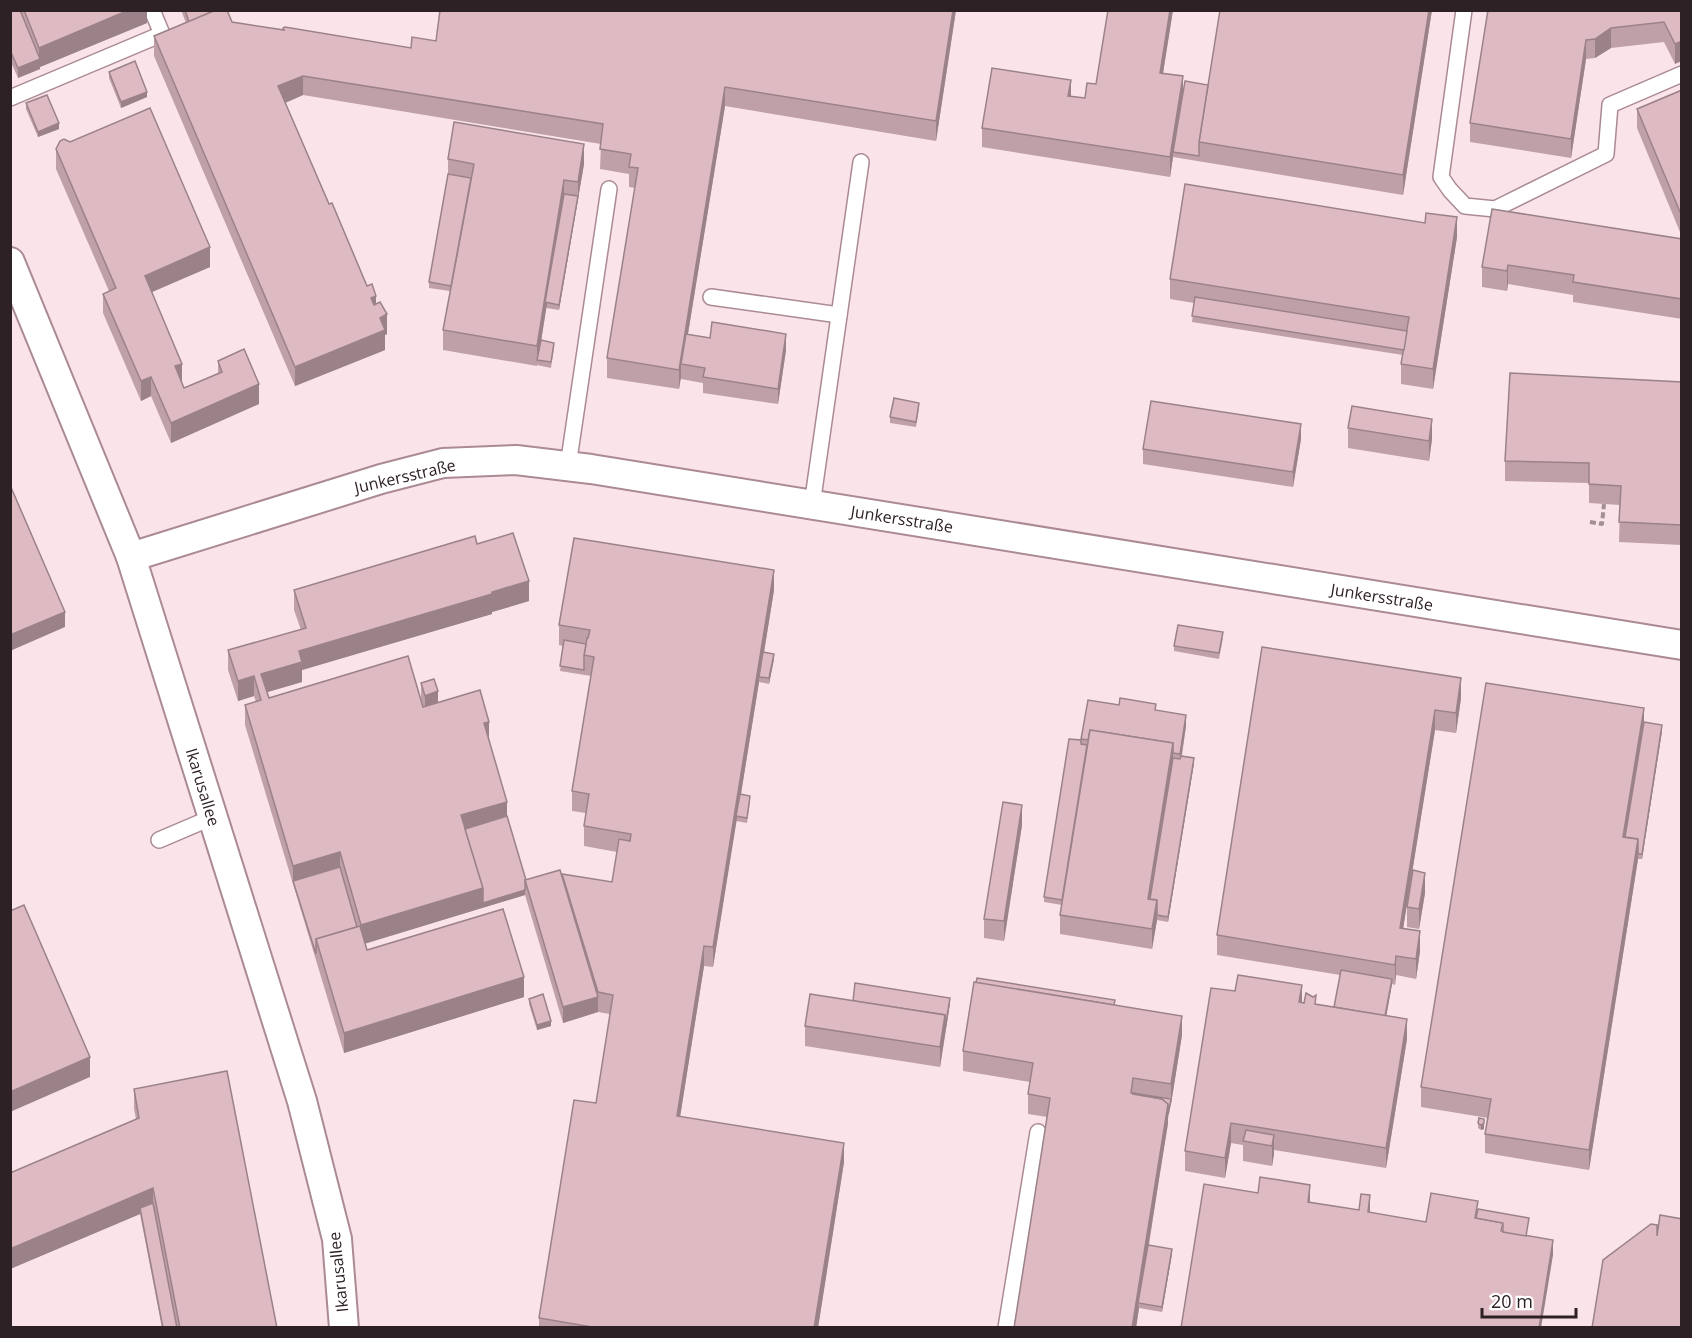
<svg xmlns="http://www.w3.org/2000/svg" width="1692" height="1338" viewBox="0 0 1692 1338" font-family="'Open Sans',sans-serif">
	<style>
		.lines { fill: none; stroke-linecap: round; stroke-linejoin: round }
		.lane-casing { stroke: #ab8a93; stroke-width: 18 }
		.street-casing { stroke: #ab8a93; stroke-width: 32 }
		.path { stroke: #a29095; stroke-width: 4; stroke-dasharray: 6 3; stroke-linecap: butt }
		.lane { stroke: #fff; stroke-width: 15 }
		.street { stroke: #fff; stroke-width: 28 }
		.wall { fill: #bfa0a8 }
		.shaded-wall { fill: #9b8288 }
		.building { fill: #debac3; stroke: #9b8288; stroke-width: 1.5 }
		.labels { text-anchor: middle; stroke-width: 6; stroke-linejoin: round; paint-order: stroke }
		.street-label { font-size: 16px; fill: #2e2125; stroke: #fff }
	</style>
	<rect width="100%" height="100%" fill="#fae4ea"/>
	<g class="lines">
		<g class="lane-casing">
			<g id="lane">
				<polyline points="1464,10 1441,177 1450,190 1465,206 1495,209 1606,154 1610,105 1682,74"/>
				<polyline points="10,98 162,34 152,10"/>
				<polyline points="711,297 839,315"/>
				<polyline points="568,466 609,189"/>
				<polyline points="812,505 861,162"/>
				<polyline points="159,840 213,817"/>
				<polyline points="1006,1328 1038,1132"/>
			</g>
		</g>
		<g class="street-casing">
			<g id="street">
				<polyline points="10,262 131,557 302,1101 337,1239 344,1328"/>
				<polyline points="131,557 381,479 443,463 516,460 591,469 1682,645"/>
			</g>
		</g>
		<polyline class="path" points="1590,522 1602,524 1604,504"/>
		<use href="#lane" class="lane"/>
		<use href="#street" class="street"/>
	</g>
	<g class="wall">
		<polygon points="10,10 147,10 147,23 40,67 40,69 18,78 10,60"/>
		<polygon points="181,10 227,10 232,22 283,30 283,28 411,48 436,41 440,10 956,10 936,141 725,106 688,334 786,350 778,404 703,393 703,383 681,379 681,377 679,389 607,378 607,358 635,188 629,187 629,174 600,169 601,144 303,95 285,103 329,204 376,304 387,334 385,335 385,350 295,386 154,56 154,36 186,23"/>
		<polygon points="1108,10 1173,10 1163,73 1183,90 1208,85 1432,10 1403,195 1173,157 1170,177 982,147 982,128 1071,96 1085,98 1096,84"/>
		<polygon points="1488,10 1682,10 1675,64 1664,42 1611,48 1595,58 1586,59 1571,158 1470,142 1470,123"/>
		<polygon points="109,72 147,97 121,108 109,78"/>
		<polygon points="1682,90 1682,231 1680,232 1637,128 1637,109"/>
		<polygon points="26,103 59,129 38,137 26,109"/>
		<polygon points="56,149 210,267 152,292 184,388 218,374 218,361 259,404 171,443 151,396 141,401 103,313 103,294 109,291 56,169"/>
		<polygon points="448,159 584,164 559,310 546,308 541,341 554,348 551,368 537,365 537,366 443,350 443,330 450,291 429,288 429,282 448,174"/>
		<polygon points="1457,237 1433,389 1401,384 1401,364 1403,355 1192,322 1194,303 1170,299 1170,279"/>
		<polygon points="1682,239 1682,319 1573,302 1573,295 1508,284 1507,291 1482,287 1482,267"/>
		<polygon points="1682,382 1682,545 1619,542 1620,505 1589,503 1589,483 1505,481 1505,461"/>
		<polygon points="919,408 916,427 890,423 890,417"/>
		<polygon points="1348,428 1432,439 1429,461 1348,448"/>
		<polygon points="1301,439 1293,487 1143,464 1143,449"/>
		<polygon points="477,544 529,601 492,612 492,614 302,670 302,682 267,692 269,698 421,699 421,683 438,702 489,739 507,816 526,880 562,878 562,874 612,882 617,852 584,846 584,826 586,813 572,811 572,791 591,676 560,671 563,646 559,645 559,625 774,590 764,652 774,659 769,684 759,682 741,794 750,801 747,823 736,821 713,967 704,966 680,1117 844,1162 818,1328 539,1328 539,1318 596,1103 610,1014 598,1012 563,1023 525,895 365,943 367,950 524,997 344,1053 245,725 245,705 256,702 254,696 238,701 228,670 228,650 301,630 294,610 294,590"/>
		<polygon points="1223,638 1219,659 1174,651 1174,646"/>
		<polygon points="1262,647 1461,698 1456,733 1435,730 1403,928 1420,951 1416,979 1396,975 1395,985 1392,984 1386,1016 1407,1039 1386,1168 1274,1150 1272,1166 1243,1161 1243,1145 1231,1143 1225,1178 1185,1171 1185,1151 1302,1002 1334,1007 1340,975 1217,955 1217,935"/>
		<polygon points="1088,700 1156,710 1186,726 1182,756 1194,763 1168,922 1157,920 1152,949 1060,934 1060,915 1062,905 1044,902 1044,897 1081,740"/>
		<polygon points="1644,722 1662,731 1642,859 1638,859 1589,1170 1485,1153 1485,1134 1488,1118 1421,1107 1421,1087"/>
		<polygon points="1022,825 1004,941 984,938 984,919"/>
		<polygon points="1425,893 1419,929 1407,927 1407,907"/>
		<polygon points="529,999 551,1026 537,1030 529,1004"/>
		<polygon points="853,1001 950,1003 940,1067 805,1046 805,1026"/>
		<polygon points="1115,1005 1182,1035 1171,1104 1168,1119 1149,1245 1172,1254 1162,1312 1139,1308 1136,1328 1047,1117 1028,1114 1028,1094 1030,1082 963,1071 963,1051"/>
		<polygon points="134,1089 277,1328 162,1328 140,1214 10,1269 10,1173 136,1119 134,1109"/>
		<polygon points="1484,1119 1484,1129 1481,1130 1478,1128 1478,1123"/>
	</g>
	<g class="shaded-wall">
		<polygon points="129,10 147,10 147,23 40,67 40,69 18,78 18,68 39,59 39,48"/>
		<polygon points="953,10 956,10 936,141 936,121"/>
		<polygon points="1170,10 1173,10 1160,92 1160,73"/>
		<polygon points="1429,10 1432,10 1403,195 1403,175"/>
		<polygon points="1611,28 1611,48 1595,58 1595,39"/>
		<polygon points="1586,40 1586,59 1571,158 1571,139"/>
		<polygon points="1682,41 1682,61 1675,64 1675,44"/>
		<polygon points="303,76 303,95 278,106 278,86"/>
		<polygon points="1183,76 1183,96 1173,152 1173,157 1170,177 1170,157"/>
		<polygon points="1071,80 1071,100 1068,96"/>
		<polygon points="725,87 725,106 683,364 681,364 681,377 679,389 679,370"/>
		<polygon points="147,92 147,97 121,108 121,102"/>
		<polygon points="59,123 59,129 38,137 38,132"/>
		<polygon points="584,144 584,164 559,310 559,305 578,196 578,182"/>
		<polygon points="564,180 564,199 538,360 537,360 537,366 537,346"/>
		<polygon points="1682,211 1682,231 1680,232 1680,212"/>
		<polygon points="1457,217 1457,237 1433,389 1433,369"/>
		<polygon points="210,247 210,267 145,295 145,276"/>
		<polygon points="1508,265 1508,284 1507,291 1507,271"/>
		<polygon points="376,296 376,316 371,298"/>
		<polygon points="387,314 387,334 385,335 385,350 295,386 295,367 380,318"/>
		<polygon points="786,334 786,350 778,404 778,389"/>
		<polygon points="182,364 182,383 175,366"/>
		<polygon points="151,377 151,396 141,401 141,381"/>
		<polygon points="259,384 259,404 171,443 171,423"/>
		<polygon points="1432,419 1432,439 1429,461 1429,441"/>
		<polygon points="1301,424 1301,439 1293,487 1293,472"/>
		<polygon points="774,570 774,590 760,677 759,677 759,682 713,967 713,947"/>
		<polygon points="529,581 529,601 492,612 492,614 302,670 302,682 261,694 261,674 299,651"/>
		<polygon points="65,612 65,627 10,651 10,635"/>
		<polygon points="774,654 774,659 769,684 769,678"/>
		<polygon points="254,676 254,696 238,701 238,681"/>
		<polygon points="1461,678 1461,698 1456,733 1456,713"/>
		<polygon points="438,691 438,711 425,716 425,696"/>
		<polygon points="1644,708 1644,728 1624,851 1623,837"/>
		<polygon points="1435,710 1435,730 1400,948 1400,928"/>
		<polygon points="1186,715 1186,726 1180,764 1180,754"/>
		<polygon points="489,722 489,742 484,723"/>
		<polygon points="1662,725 1662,731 1642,859 1642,854"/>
		<polygon points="1173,743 1173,763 1149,913 1148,899"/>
		<polygon points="1194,758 1194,763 1168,922 1168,917"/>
		<polygon points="507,802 507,822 463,835 461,815"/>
		<polygon points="1022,805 1022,825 1004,941 1004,921"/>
		<polygon points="1638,839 1638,859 1589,1170 1589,1150"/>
		<polygon points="340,852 340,872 293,881 293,866"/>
		<polygon points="1425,873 1425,893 1419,929 1419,909"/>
		<polygon points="483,888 525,890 525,895 361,945 361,925"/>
		<polygon points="1157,900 1157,920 1152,949 1152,929"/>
		<polygon points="1420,931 1420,951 1416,979 1416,959"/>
		<polygon points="704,946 704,966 677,1136 677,1116"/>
		<polygon points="1396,956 1396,975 1395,985 1395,965"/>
		<polygon points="524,977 524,997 344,1053 344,1033"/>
		<polygon points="1392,979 1392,984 1383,1035 1383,1030"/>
		<polygon points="1302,985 1302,1005 1299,1002"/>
		<polygon points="598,997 598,1012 563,1023 563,1007"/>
		<polygon points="950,998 950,1003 940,1067 940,1047 945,1015"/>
		<polygon points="1182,1016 1182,1035 1171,1104 1171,1084"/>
		<polygon points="1407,1019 1407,1039 1386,1168 1386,1148"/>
		<polygon points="551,1021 551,1026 537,1030 537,1025"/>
		<polygon points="90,1057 90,1077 10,1112 10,1092"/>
		<polygon points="1168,1104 1168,1124 1139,1303 1138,1303 1139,1308 1136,1328 1132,1328"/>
		<polygon points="1231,1123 1231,1143 1225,1178 1225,1158"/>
		<polygon points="1484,1123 1484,1129 1481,1130 1481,1125"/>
		<polygon points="1274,1135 1274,1155 1272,1166 1272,1146"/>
		<polygon points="844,1143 844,1162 818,1328 814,1328"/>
		<polygon points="1310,1185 1310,1200 1308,1217 1308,1202"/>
		<polygon points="153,1188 153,1208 140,1208 140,1214 10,1269 10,1249"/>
		<polygon points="1370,1195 1370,1210 1368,1227 1368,1212"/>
		<polygon points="1553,1240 1553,1255 1541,1328 1539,1328"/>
		<polygon points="1172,1249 1172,1254 1162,1312 1162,1307"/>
	</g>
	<g class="building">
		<polygon points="10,10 20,10 40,59 18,68 10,50"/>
		<polygon points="24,10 129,10 39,48"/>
		<polygon points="185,10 216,10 189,22"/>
		<polygon points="216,10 227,10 232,22 284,30 283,28 285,27 411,48 412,37 436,41 440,10 953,10 936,121 725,87 679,370 607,358 638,168 629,167 631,154 600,149 603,124 303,76 278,86 329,204 332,203 367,286 372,284 376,296 371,298 374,305 380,302 387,314 380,318 385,330 295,367 154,36"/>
		<polygon points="1108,10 1170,10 1160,73 1183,76 1170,157 982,128 992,68 1071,80 1068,96 1085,98 1087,83 1096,84"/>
		<polygon points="1220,10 1429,10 1403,175 1199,142"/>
		<polygon points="1488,10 1682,10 1682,41 1675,44 1664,22 1611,28 1595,39 1586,40 1571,139 1470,123"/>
		<polygon points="135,61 147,92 121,102 109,72"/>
		<polygon points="1185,81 1208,85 1199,142 1199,156 1173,152"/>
		<polygon points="1682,90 1682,211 1680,212 1637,109"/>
		<polygon points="47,95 59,123 38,132 26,103"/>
		<polygon points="150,108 210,247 145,276 182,364 175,366 184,388 222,372 218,361 244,349 259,384 171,423 151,377 141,381 103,294 116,288 56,149 60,141 64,139 70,142"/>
		<polygon points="454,122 584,144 578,182 564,180 537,346 443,330 474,164 448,159"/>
		<polygon points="448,174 471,178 451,286 429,282"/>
		<polygon points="1185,184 1425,223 1426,213 1457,217 1433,369 1401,364 1409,317 1170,279"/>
		<polygon points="564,194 578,196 559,305 545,302"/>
		<polygon points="1492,209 1682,239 1682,299 1573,282 1574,275 1508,265 1507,271 1482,267"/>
		<polygon points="1195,297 1407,331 1404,350 1192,316"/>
		<polygon points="712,322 786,334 778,389 703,377 705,368 681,364 686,334 710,338"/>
		<polygon points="541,340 554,343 551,362 537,360"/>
		<polygon points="1510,373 1682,382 1682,525 1619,522 1621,486 1589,484 1589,463 1505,461"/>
		<polygon points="894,398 919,403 916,422 890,417"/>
		<polygon points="1151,401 1301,424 1293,472 1143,449"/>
		<polygon points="1352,406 1432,419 1429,441 1348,428"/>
		<polygon points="10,485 65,612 10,635"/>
		<polygon points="513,533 529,581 492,592 492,594 299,651 302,662 261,674 269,698 408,656 423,707 480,690 489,722 484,723 507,802 461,815 483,888 361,925 340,852 293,866 245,705 261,700 254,676 238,681 228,650 306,628 294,590 475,536 477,544"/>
		<polygon points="574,538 774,570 713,947 704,946 677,1116 844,1143 814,1328 598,1328 539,1318 574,1100 596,1103 613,995 598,992 562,874 612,882 619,839 630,841 631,834 584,826 589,794 572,791 594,657 584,655 587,638 588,638 590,630 559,625"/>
		<polygon points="1178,625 1223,632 1219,653 1174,646"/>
		<polygon points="564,640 586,644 584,655 584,670 560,666"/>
		<polygon points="1262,647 1461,678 1456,713 1435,710 1400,928 1420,931 1416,959 1396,956 1395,965 1217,935"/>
		<polygon points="763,652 774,654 769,678 759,677"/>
		<polygon points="434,679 438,691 425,696 421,683"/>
		<polygon points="1486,683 1644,708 1623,837 1638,839 1589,1150 1485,1134 1491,1099 1421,1087"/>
		<polygon points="1120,698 1156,704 1155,710 1186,715 1180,754 1173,753 1173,743 1090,730 1088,740 1081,739 1088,700 1119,705"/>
		<polygon points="1644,722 1662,725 1642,854 1638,854 1638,839 1625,837"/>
		<polygon points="1090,730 1173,743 1148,899 1157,900 1152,929 1060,915"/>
		<polygon points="1069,739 1081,740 1081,744 1087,745 1062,900 1044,897"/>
		<polygon points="1181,756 1194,758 1168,917 1157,915 1157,900 1150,899 1173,758 1180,759"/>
		<polygon points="740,794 750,796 747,818 736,816"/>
		<polygon points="1003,802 1022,805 1004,921 984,919"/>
		<polygon points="507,816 526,880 525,880 525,890 483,903 483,888 465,829"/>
		<polygon points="340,867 357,927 316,939 316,954 293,881"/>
		<polygon points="560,870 598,997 563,1007 525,880"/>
		<polygon points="1413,870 1425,873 1419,909 1407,907"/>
		<polygon points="24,905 90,1057 10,1092 10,911"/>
		<polygon points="503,909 524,977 344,1033 316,939 360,926 367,950"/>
		<polygon points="1341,970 1392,979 1385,1016 1334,1007"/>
		<polygon points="1238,975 1302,985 1299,1002 1304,1003 1306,993 1313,997 1316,995 1315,1004 1407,1019 1386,1148 1231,1123 1225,1158 1185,1151 1211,988 1235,991"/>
		<polygon points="977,978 1115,1000 1114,1005 976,983"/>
		<polygon points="974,982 1182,1016 1171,1084 1133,1078 1131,1093 1162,1099 1168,1104 1132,1328 1014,1328 1050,1098 1028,1094 1033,1063 963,1051"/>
		<polygon points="855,983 950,998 945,1029 945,1015 853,1001"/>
		<polygon points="543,994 551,1021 537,1025 529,999"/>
		<polygon points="810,994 945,1015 940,1047 805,1026"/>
		<polygon points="227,1071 277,1328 180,1328 153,1188 10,1249 10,1173 139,1118 134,1089"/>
		<polygon points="1133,1093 1171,1099 1168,1114 1168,1104 1162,1099 1133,1094"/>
		<polygon points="1479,1118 1484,1119 1484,1123 1481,1125 1478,1123"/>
		<polygon points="1246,1130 1274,1135 1272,1146 1243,1141"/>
		<polygon points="1260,1177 1310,1185 1308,1202 1359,1210 1361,1194 1370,1195 1368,1212 1426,1222 1431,1193 1478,1201 1475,1218 1503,1223 1501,1231 1553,1240 1539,1328 1181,1328 1204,1184 1258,1193"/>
		<polygon points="153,1203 177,1328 163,1328 140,1208"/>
		<polygon points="1478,1209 1529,1218 1526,1236 1503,1232 1503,1223 1476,1218"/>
		<polygon points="1660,1215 1682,1219 1682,1328 1592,1328 1603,1260 1651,1224 1657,1225 1657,1236"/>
		<polygon points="1148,1245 1172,1249 1162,1307 1138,1303"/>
	</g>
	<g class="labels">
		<g class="street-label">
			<text transform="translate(405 476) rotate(-13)" y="6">Junkersstraße</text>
			<text transform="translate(902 519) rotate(9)" y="6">Junkersstraße</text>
			<text transform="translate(1382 597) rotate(9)" y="6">Junkersstraße</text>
			<text transform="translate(203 787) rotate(73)" y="6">Ikarusallee</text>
			<text transform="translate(338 1272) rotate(-96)" y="6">Ikarusallee</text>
		</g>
	</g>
	<rect width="1692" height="1338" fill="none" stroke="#2e2125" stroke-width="24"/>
	<path d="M1482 1308v9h94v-9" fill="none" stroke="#2e2125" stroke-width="3"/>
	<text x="1491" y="1308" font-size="18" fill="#2e2125" stroke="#ffffff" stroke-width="4.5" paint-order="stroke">20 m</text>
</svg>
